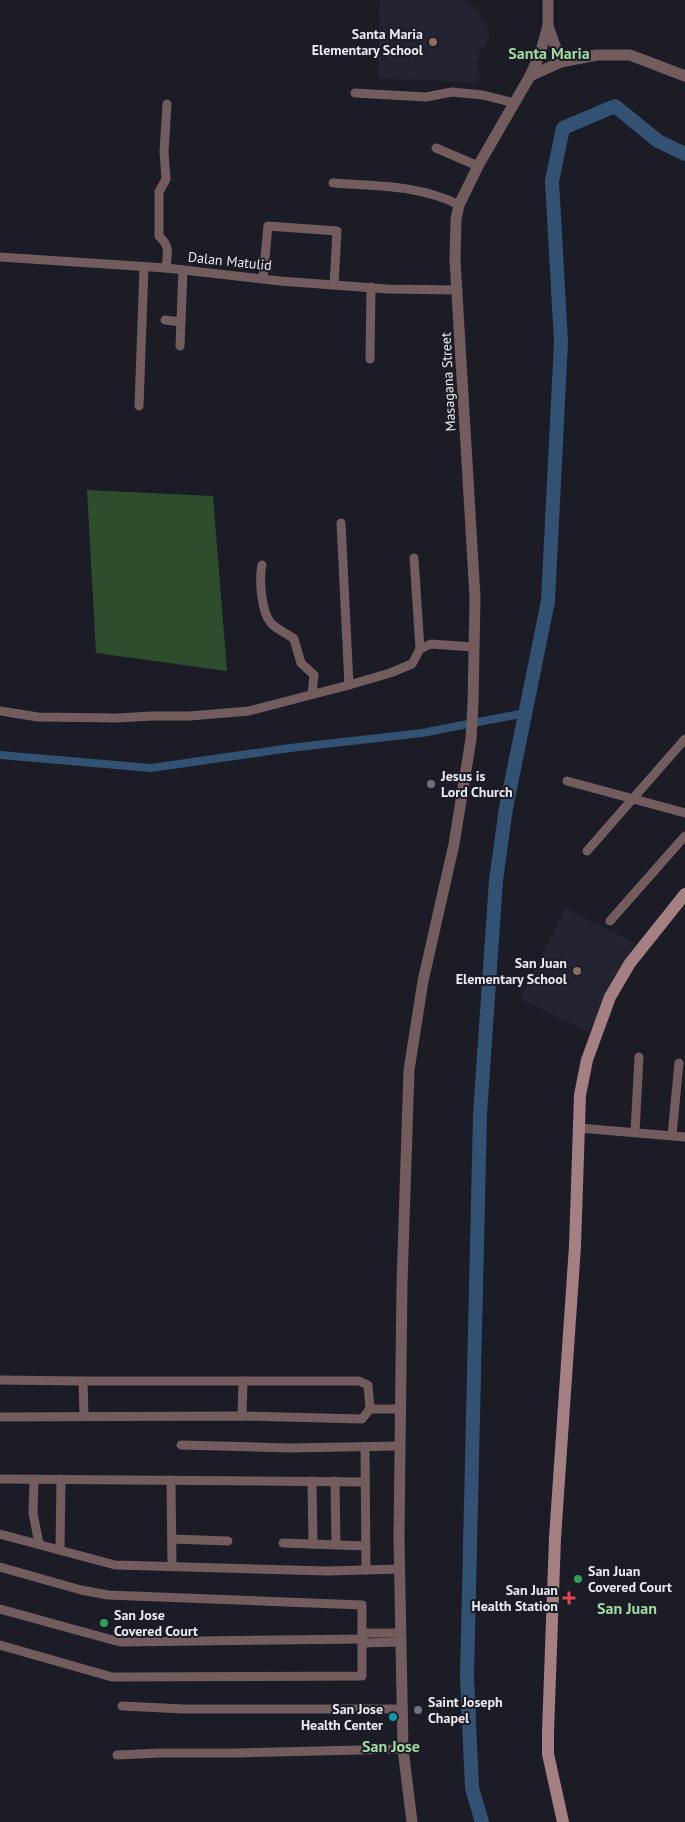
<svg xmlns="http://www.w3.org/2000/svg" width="685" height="1822" viewBox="0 0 685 1822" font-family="'PT Sans',sans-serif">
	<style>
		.built { fill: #232332 }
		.forest { fill: #2d4d2c }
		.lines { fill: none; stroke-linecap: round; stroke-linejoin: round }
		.canal { stroke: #335173; stroke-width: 8 }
		.river { stroke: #335173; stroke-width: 14 }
		.minor { stroke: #735c5d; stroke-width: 9 }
		.tertiary { stroke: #735c5d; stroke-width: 11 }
		.secondary { stroke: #a58082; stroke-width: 12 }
		.education-dot { fill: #8d6e63; stroke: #1b1c25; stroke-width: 2 }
		.worship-dot { fill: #6b7280; stroke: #1b1c25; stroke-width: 2 }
		.leisure-dot { fill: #2e9e5b; stroke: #1b1c25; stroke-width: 2 }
		.health-dot { fill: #e0444e; stroke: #1b1c25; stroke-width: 2 }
		.culture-dot { fill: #0f9aa8; stroke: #1b1c25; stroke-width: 2 }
		.labels { text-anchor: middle; stroke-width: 4; stroke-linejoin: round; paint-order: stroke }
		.poi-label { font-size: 14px; font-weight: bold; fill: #eaebf2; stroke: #1b1c25; text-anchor: end }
		.street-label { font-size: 14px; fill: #eaebf2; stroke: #1b1c25 }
		.quarter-label { font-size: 16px; font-weight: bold; fill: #a0daa0; stroke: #1b1c25 }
	</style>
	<rect width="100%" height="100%" fill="#1b1c25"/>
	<g class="built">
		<polygon points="380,0 465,0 476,9 488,28 489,38 486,45 480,52 477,69 480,72 479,83 378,78"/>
		<polygon points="566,908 635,943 589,1033 520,998"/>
	</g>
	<polygon class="forest" points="87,490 213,496 227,671 96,653"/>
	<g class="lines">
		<polyline class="canal" points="0,755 151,768 290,748 422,733 525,713"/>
		<polyline class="river" points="482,1822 472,1788 467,1677 480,1114 496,880 506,808 548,601 561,342 552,181 563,128 615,106 658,141 685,154"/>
		<g class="minor">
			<polyline points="355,93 426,97 452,92 483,95 514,103"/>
			<polyline points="436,148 478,166"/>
			<path d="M333,183c42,3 88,2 126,22"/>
			<polyline points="0,257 166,268 280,281 387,289 458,290"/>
			<path d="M166,268c1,-14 5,-21 -7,-32v-44l7,-13 -2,-27 3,-48"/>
			<polyline points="263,279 268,226 337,231 334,285"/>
			<polyline points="165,320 181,322"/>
			<polyline points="180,346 183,270"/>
			<polyline points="370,359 371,287"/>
			<polyline points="139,406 144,267"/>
			<polyline points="341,523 349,685"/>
			<polyline points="414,558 420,649"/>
			<path d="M262,565c-3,14 -1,47 9,58 6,7 16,10 23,16l7,24 13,12 -2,19"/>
			<polyline points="0,711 38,717 117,718 152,716 190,716 249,711 349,685 390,673 412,664 420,649 431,644 473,647"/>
			<polyline points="567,781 685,813"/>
			<polyline points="587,851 685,739"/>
			<polyline points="610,921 685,836"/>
			<polyline points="579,1128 685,1137"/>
			<polyline points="635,1132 639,1057"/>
			<polyline points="672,1135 679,1063"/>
			<polyline points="0,1380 83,1381 359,1381 368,1385 370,1409 362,1419 242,1416 0,1417"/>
			<polyline points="83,1381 84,1416"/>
			<polyline points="370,1409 400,1409"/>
			<polyline points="242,1416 243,1381"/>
			<polyline points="181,1445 289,1448 399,1446"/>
			<polyline points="365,1447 366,1570"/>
			<polyline points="0,1479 365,1482"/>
			<polyline points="34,1479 33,1513 39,1544"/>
			<polyline points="171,1480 172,1566"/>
			<polyline points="312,1481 313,1544"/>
			<polyline points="335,1481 336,1545"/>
			<polyline points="0,1534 115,1565 328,1571 399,1569"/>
			<polyline points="172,1539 228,1541"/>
			<polyline points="283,1543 366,1546"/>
			<polyline points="60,1550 61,1479"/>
			<polyline points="0,1567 81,1590 108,1595 362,1605 362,1676 112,1677 0,1645"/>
			<polyline points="0,1609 120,1642 363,1639"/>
			<polyline points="362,1633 400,1633"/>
			<polyline points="362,1643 400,1642"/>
			<polyline points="122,1706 184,1709 403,1709"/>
			<polyline points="117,1755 161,1753 238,1753 403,1749"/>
		</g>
		<g class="tertiary">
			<polyline points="548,0 548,26 561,62"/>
			<polyline points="530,76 561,62 597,55 630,55 685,76"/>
			<polyline points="412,1822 403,1749 399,1538 402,1283 409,1070 423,981 454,844 471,739 473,704 475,597 455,260 456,219 459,205 478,166 530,76 540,54 548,26"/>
		</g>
		<polyline class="secondary" points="563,1822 548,1754 548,1731 555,1538 575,1246 580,1095 587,1060 610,997 630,963 685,894"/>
	</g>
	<g class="education-dot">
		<circle cx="433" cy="42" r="5"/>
		<circle cx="577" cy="971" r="5"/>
	</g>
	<g class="worship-dot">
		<circle cx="431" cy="784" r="5"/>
		<circle cx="418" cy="1710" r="5"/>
	</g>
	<g class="leisure-dot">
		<circle cx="578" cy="1579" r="5"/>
		<circle cx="104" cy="1623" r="5"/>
	</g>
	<path class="health-dot" d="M566.5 1590.5h5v5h5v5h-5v5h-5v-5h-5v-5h5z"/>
	<circle class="culture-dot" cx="393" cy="1717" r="5"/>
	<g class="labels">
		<g class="poi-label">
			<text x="423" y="39">Santa Maria<tspan x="423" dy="16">Elementary School</tspan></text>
			<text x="441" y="781" text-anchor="start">Jesus is<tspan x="441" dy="16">Lord Church</tspan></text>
			<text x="567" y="968">San Juan<tspan x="567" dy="16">Elementary School</tspan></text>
			<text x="588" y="1576" text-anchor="start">San Juan<tspan x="588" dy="16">Covered Court</tspan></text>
			<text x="558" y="1595">San Juan<tspan x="558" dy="16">Health Station</tspan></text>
			<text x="114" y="1620" text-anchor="start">San Jose<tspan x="114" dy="16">Covered Court</tspan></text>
			<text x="428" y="1707" text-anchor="start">Saint Joseph<tspan x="428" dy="16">Chapel</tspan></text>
			<text x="383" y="1714">San Jose<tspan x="383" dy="16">Health Center</tspan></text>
		</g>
		<g class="street-label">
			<text transform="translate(230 261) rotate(6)" y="5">Dalan Matulid</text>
			<text transform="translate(448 382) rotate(-93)" y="5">Masagana Street</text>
		</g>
		<g class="quarter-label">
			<text x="549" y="59">Santa Maria</text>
			<text x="627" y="1614">San Juan</text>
			<text x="391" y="1752">San Jose</text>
		</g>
	</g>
</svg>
